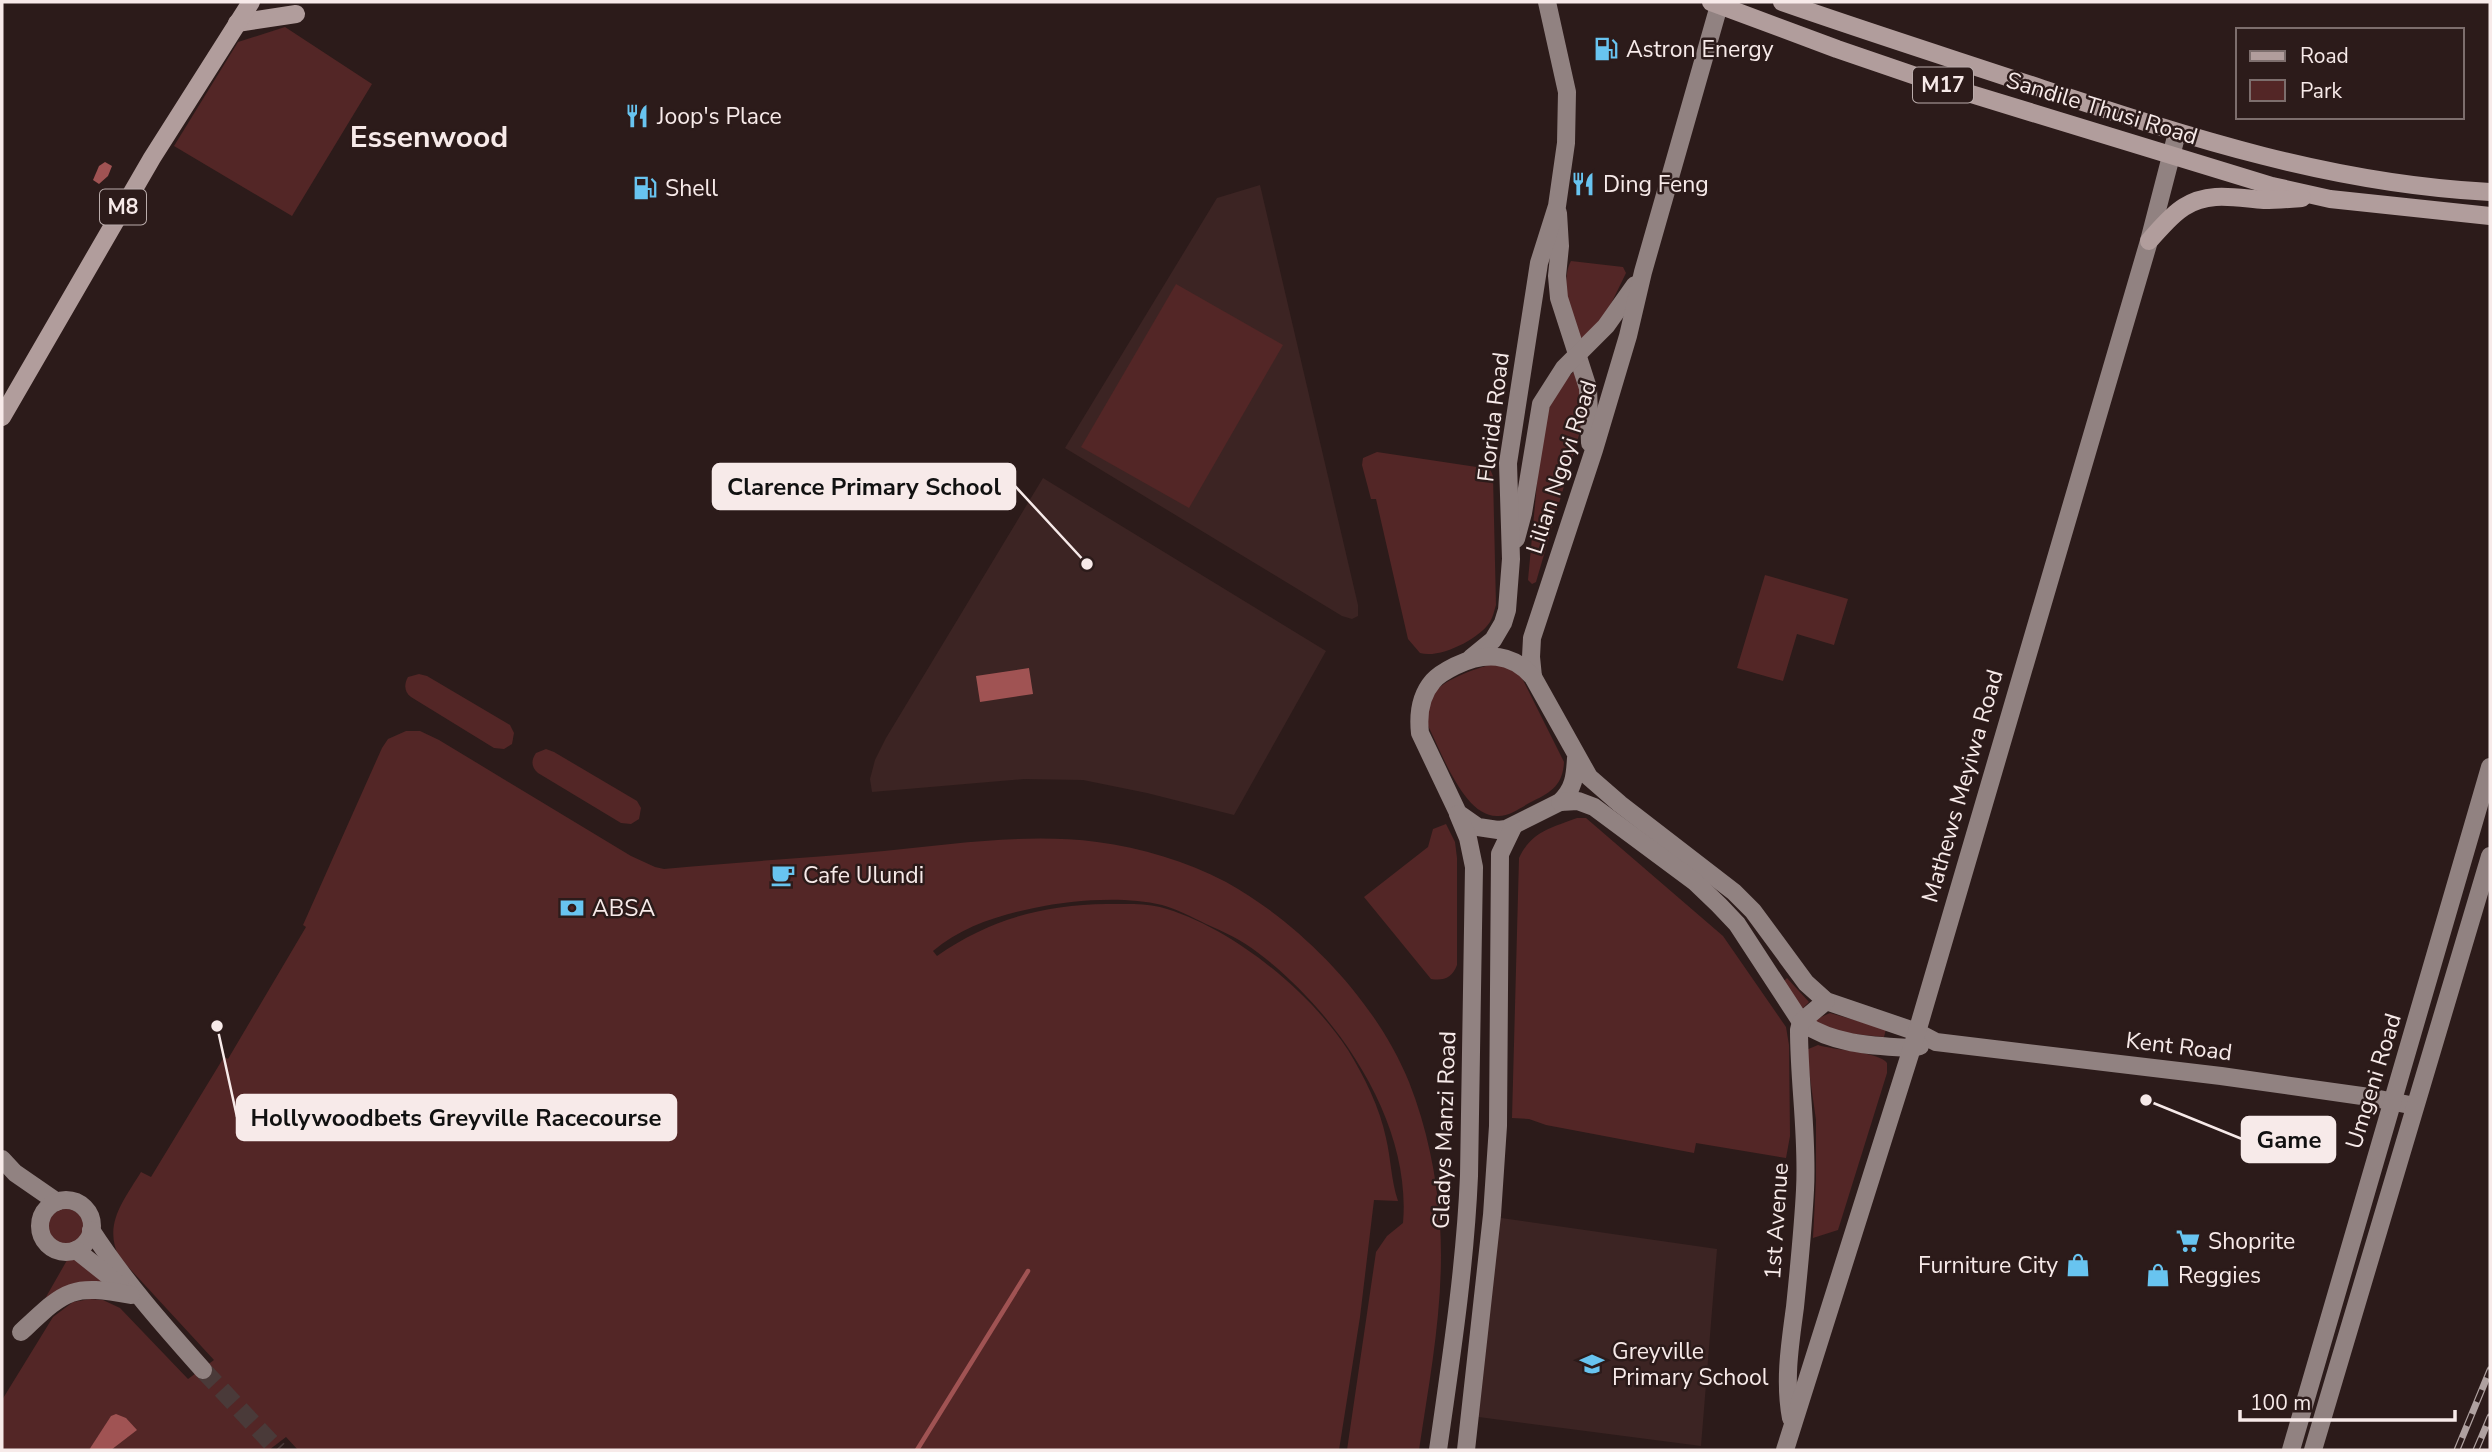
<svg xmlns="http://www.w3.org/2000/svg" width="2492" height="1452" viewBox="0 0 2492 1452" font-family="'Nunito Sans',sans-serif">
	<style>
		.built { fill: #3c2423 }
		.green { fill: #532626 }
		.water { fill: #a05353 }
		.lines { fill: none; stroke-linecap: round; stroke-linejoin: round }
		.stream { stroke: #a05353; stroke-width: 4.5 }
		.secondary-tunnel { stroke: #4a3a39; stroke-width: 18; stroke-dasharray: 18 9; stroke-linecap: butt }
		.secondary { stroke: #918281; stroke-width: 18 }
		.primary { stroke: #b19d9c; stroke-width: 18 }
		.rail-casing { stroke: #afa1a0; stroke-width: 7 }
		.rail { stroke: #2c1b1a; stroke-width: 4.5; stroke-dasharray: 13; stroke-linecap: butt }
		.labels { text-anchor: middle; stroke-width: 5; stroke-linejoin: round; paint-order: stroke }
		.shield { fill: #2c1b1a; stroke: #baacab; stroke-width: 2 }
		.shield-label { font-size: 21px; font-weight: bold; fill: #f7eae9 }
		.poi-label { font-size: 23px; fill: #f7eae9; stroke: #2c1b1a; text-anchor: start }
		.street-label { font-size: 23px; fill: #f7eae9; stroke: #2c1b1a }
		.district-label { font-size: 30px; font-weight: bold; fill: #f7eae9; stroke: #2c1b1a }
		.leader { fill: none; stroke: #f7eae9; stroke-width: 2.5 }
		.callout-dot { fill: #f7eae9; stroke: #2c1b1a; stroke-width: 2.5 }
		.callout { fill: #f7eae9; stroke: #f7eae9; stroke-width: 2.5 }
		.callout-label { font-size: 24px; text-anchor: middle; font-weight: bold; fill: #111 }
	</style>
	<rect width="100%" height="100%" fill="#2c1b1a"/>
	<g class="built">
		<polygon points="1260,185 1358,605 1358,616 1352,619 1342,616 1065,448 1217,198"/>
		<polygon points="1043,478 1326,651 1234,815 1147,793 1083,780 1024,779 872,792 870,779 875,760 886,738"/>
		<polygon points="1494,1217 1717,1249 1701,1446 1471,1416"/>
	</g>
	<g class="green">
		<polygon points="285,27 372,84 292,216 174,146 238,42"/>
		<path d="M1571,261l52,6 3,6 -19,39 -26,30c-3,-6 -8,-13 -10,-20 -5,-14 -8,-48 0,-61z"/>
		<polygon points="1176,284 1283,345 1189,508 1081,447"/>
		<polygon points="1574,371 1581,389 1581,428 1536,582 1532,584 1528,580 1542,429 1554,394"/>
		<path d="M1377,452l113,17 3,7 3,129c-2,6 -3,12 -6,17 -11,17 -50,37 -70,31l-12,-14 -32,-140h-5l-9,-34 1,-7z"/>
		<polygon points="1765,575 1848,599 1834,645 1797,634 1783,681 1737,668"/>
		<path d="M1495,664l7,1 19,11 43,86c-1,22 -12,30 -31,39 -10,5 -23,15 -34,15 -35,3 -58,-66 -72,-92 0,-11 1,-23 8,-32 8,-12 46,-26 60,-28z"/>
		<path d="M419,674l8,2 83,49 4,8 -2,11 -8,5 -10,-1 -83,-51c-7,-5 -7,-13 -3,-20z"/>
		<path d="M406,731h14l19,9 192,116 24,11 9,2c73,-7 146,-11 220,-18 70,-7 143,-18 213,-9 45,6 89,19 129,40 76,42 150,119 183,200 18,46 28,94 31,143 5,75 -10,151 -21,225h-72l29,-198 11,-16 16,-13c9,-102 -67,-212 -146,-271 -15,-12 -33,-20 -51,-28 -14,-7 -29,-15 -44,-19 -39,-9 -89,-5 -128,3 -35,7 -73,19 -101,43l4,5c53,-37 106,-51 170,-52 17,0 37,-1 53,3 70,19 149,83 188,143 16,26 32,58 38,88 5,21 5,42 12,63l-24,-1 -14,117 -21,133h-1041l-12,-13 -17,13h-267v-50l51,-83 20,-15 17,-3 13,1 17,8 68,71 26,-19 -95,-103c-16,-33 5,-57 22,-85l10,5 73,-120 4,2 78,-132 -3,-2 79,-177 6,-9z"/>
		<path d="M546,749l8,3 83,49 4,7 -2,11 -8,5 -10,-1 -83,-50c-7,-6 -7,-13 -2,-20z"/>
		<path d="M1577,818h9l137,118 63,91 3,18 1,91 -4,22 -90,-15 -2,10 -148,-28 -17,-6 -17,-1 7,-260c13,-27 32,-30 58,-40z"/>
		<path d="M1446,824l9,18 2,16v107c-5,13 -13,16 -26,14l-67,-82 64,-50 5,-18z"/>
		<polygon points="1787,978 1809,1002 1801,1010 1783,982"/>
		<polygon points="1830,1013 1886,1029 1884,1037 1844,1033 1812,1021"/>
		<path d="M1818,1045c15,5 62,7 69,18v10l-49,157 -25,8 3,-59v-59l-10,-70z"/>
		<circle cx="66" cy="1227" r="18"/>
		<polygon points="70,1255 114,1285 42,1304"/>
	</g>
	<g class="water">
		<polygon points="105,162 112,166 108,176 99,184 93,180 99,166"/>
		<polygon points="1029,668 1033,694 980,702 976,676"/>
		<polygon points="116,1414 126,1418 137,1430 111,1450 89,1450 111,1416"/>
	</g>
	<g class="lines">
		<polyline class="stream" points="917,1450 1028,1271"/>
		<polyline class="secondary-tunnel" points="203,1370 278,1450"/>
		<g class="secondary">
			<polyline points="1558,213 1560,246 1557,276 1559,298 1588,388 1590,443"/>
			<polyline points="1516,539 1523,513 1541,404 1564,368 1606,326 1635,285"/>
			<polyline points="1471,658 1493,640 1503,623 1507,610 1511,559 1508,463 1539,263 1557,206 1566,143 1567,92 1547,2"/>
			<polyline points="1533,677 1531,657 1532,638 1594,450 1628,336 1643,272 1720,2"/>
			<path d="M1576,758c-1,18 -2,31 -16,44l-54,27 -8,1 -20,-3 -20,-14 -38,-80c-2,-18 0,-37 13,-52 6,-7 14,-11 22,-15 29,-14 56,-14 78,11l56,100 31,27 114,88 19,19 53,72 20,18 91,31 19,10 285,34 148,21 46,9"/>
			<path d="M1560,802l18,-1 16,6 101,75 24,23 18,19 64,98c32,23 74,24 111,26l8,-2"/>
			<polyline points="2,1159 15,1173 57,1202"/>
			<circle cx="66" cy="1226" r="26"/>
			<path d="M91,1230c33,51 72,95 112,140"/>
			<polyline points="76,1250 120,1285"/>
			<path d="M21,1332c44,-41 49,-49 110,-37"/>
			<path d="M1791,1418c-7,-37 -1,-74 4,-111 4,-39 8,-78 10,-117 3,-54 -6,-107 -6,-160l2,-8 25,-21"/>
			<path d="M1438,1450c13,-91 27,-182 31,-274l5,-309 -6,-29 -10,-24"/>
			<polyline points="1466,1450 1492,1215 1498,1126 1500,854 1513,827"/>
			<polyline points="1785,1450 1917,1032 2149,241 2177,133"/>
			<polyline points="2291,1450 2490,767"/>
			<polyline points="2313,1450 2490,856"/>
		</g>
		<g class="primary">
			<polyline points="1711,2 1837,49 1945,86 2272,186 2330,199 2490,216"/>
			<path d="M1782,2c86,30 174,58 261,87 149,49 289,95 447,103"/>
			<polyline points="237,23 296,14"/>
			<path d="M2149,241c11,-12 22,-26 35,-34 25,-16 52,-9 80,-7 13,0 25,-1 38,-2"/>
			<polyline points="2,417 152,158 251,2"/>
		</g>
		<g class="rail-casing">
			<g id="rail">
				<polyline points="2457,1450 2490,1370"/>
				<polyline points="2476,1450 2490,1417"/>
			</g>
		</g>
		<use href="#rail" class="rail"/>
	</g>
	<defs>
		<g id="fuel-bare" transform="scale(1.89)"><path d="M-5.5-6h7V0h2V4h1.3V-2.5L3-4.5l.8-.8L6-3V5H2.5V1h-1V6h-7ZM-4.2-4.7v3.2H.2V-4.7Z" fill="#68c4f0" stroke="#2c1b1a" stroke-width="2.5" paint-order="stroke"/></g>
		<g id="restaurant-bare" transform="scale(1.89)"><path d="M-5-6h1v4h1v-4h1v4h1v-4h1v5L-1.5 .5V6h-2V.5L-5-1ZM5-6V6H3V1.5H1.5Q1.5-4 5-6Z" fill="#68c4f0" stroke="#2c1b1a" stroke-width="2.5" paint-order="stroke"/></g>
		<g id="cafe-bare" transform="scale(1.89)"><path d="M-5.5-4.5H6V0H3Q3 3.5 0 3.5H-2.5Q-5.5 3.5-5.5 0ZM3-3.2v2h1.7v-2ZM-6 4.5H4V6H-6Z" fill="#68c4f0" stroke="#2c1b1a" stroke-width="2.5" paint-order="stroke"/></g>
		<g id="bank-bare" transform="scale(1.89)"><path d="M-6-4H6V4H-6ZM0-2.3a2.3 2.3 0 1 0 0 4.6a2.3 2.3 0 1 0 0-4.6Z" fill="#68c4f0" stroke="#2c1b1a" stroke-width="2.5" paint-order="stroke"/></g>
		<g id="supermarket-bare" transform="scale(1.89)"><path d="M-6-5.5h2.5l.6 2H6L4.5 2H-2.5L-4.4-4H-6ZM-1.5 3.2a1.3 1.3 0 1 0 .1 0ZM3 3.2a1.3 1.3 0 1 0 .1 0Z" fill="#68c4f0" stroke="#2c1b1a" stroke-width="2.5" paint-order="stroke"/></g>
		<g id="shop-bare" transform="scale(1.89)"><path d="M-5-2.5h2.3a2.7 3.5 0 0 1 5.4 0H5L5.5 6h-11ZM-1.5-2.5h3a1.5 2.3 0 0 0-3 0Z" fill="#68c4f0" stroke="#2c1b1a" stroke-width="2.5" paint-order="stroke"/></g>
		<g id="school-bare" transform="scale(1.89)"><path d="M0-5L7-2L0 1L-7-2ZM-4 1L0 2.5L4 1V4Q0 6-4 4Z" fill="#68c4f0" stroke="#2c1b1a" stroke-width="2.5" paint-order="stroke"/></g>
	</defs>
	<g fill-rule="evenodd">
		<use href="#fuel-bare" x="1606" y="49"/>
		<use href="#restaurant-bare" x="637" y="116"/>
		<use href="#restaurant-bare" x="1583" y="184"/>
		<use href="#fuel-bare" x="645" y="188"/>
		<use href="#cafe-bare" x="783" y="875"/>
		<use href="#bank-bare" x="572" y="908"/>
		<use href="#supermarket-bare" x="2188" y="1241"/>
		<use href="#shop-bare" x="2078" y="1265"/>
		<use href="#shop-bare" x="2158" y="1275"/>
		<use href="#school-bare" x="1592" y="1364"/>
	</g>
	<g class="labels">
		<g class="shield">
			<rect x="1913" y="67.5" width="60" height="35" rx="5"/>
			<rect x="100" y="189.5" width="46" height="35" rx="5"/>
		</g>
		<g class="shield-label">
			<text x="1943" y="92">M17</text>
			<text x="123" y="214">M8</text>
		</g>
		<g class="poi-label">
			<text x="1626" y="57">Astron Energy</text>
			<text x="657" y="124">Joop's Place</text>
			<text x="1603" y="192">Ding Feng</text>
			<text x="665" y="196">Shell</text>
			<text x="803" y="883">Cafe Ulundi</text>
			<text x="592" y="916">ABSA</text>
			<text x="2208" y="1249">Shoprite</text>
			<text x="2058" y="1273" text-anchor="end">Furniture City</text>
			<text x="2178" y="1283">Reggies</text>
			<text x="1612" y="1359">Greyville<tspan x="1612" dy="26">Primary School</tspan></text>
		</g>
		<g class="street-label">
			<text transform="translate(2102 108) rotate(17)" y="8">Sandile Thusi Road</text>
			<text transform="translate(1493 417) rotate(-83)" y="8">Florida Road</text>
			<text transform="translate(1561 467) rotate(-72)" y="8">Lilian Ngoyi Road</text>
			<text transform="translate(1962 786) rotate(-74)" y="8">Mathews Meyiwa Road</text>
			<text transform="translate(2179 1046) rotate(7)" y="8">Kent Road</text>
			<text transform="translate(2373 1081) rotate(-73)" y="8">Umgeni Road</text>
			<text transform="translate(1444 1130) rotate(-88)" y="8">Gladys Manzi Road</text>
			<text transform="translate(1776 1221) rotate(-86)" y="8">1st Avenue</text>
		</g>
		<g class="district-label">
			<text x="429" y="147">Essenwood</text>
		</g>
	</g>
	<path class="leader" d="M1087 564L1015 486M217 1026L237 1117M2146 1100L2242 1139"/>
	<g class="callout-dot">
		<circle cx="1087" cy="564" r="7"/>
		<circle cx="217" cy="1026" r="7"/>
		<circle cx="2146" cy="1100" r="7"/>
	</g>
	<g class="callout">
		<rect x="713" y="464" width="302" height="45" rx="7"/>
		<rect x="237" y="1095" width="439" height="45" rx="7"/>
		<rect x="2242" y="1117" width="93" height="45" rx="7"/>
	</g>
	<g class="callout-label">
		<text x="864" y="495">Clarence Primary School</text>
		<text x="456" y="1126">Hollywoodbets Greyville Racecourse</text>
		<text x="2289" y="1148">Game</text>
	</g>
	<rect width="2492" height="1452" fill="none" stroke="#f7eae9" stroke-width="7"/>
	<rect x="2236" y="28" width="228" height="91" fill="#2c1b1a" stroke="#7d6e6d" stroke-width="2"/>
	<rect x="2250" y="51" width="35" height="10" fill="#b19d9c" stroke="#7d6e6d" stroke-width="2"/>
	<text x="2300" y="63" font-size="21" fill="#f7eae9">Road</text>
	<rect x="2250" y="80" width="35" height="21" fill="#532626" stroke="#7d6e6d" stroke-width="2"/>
	<text x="2300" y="98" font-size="21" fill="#f7eae9">Park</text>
	<path d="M2240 1410v10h215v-10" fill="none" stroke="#f7eae9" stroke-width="3.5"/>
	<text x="2250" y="1410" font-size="21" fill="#f7eae9" stroke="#2c1b1a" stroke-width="5" paint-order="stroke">100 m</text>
</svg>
